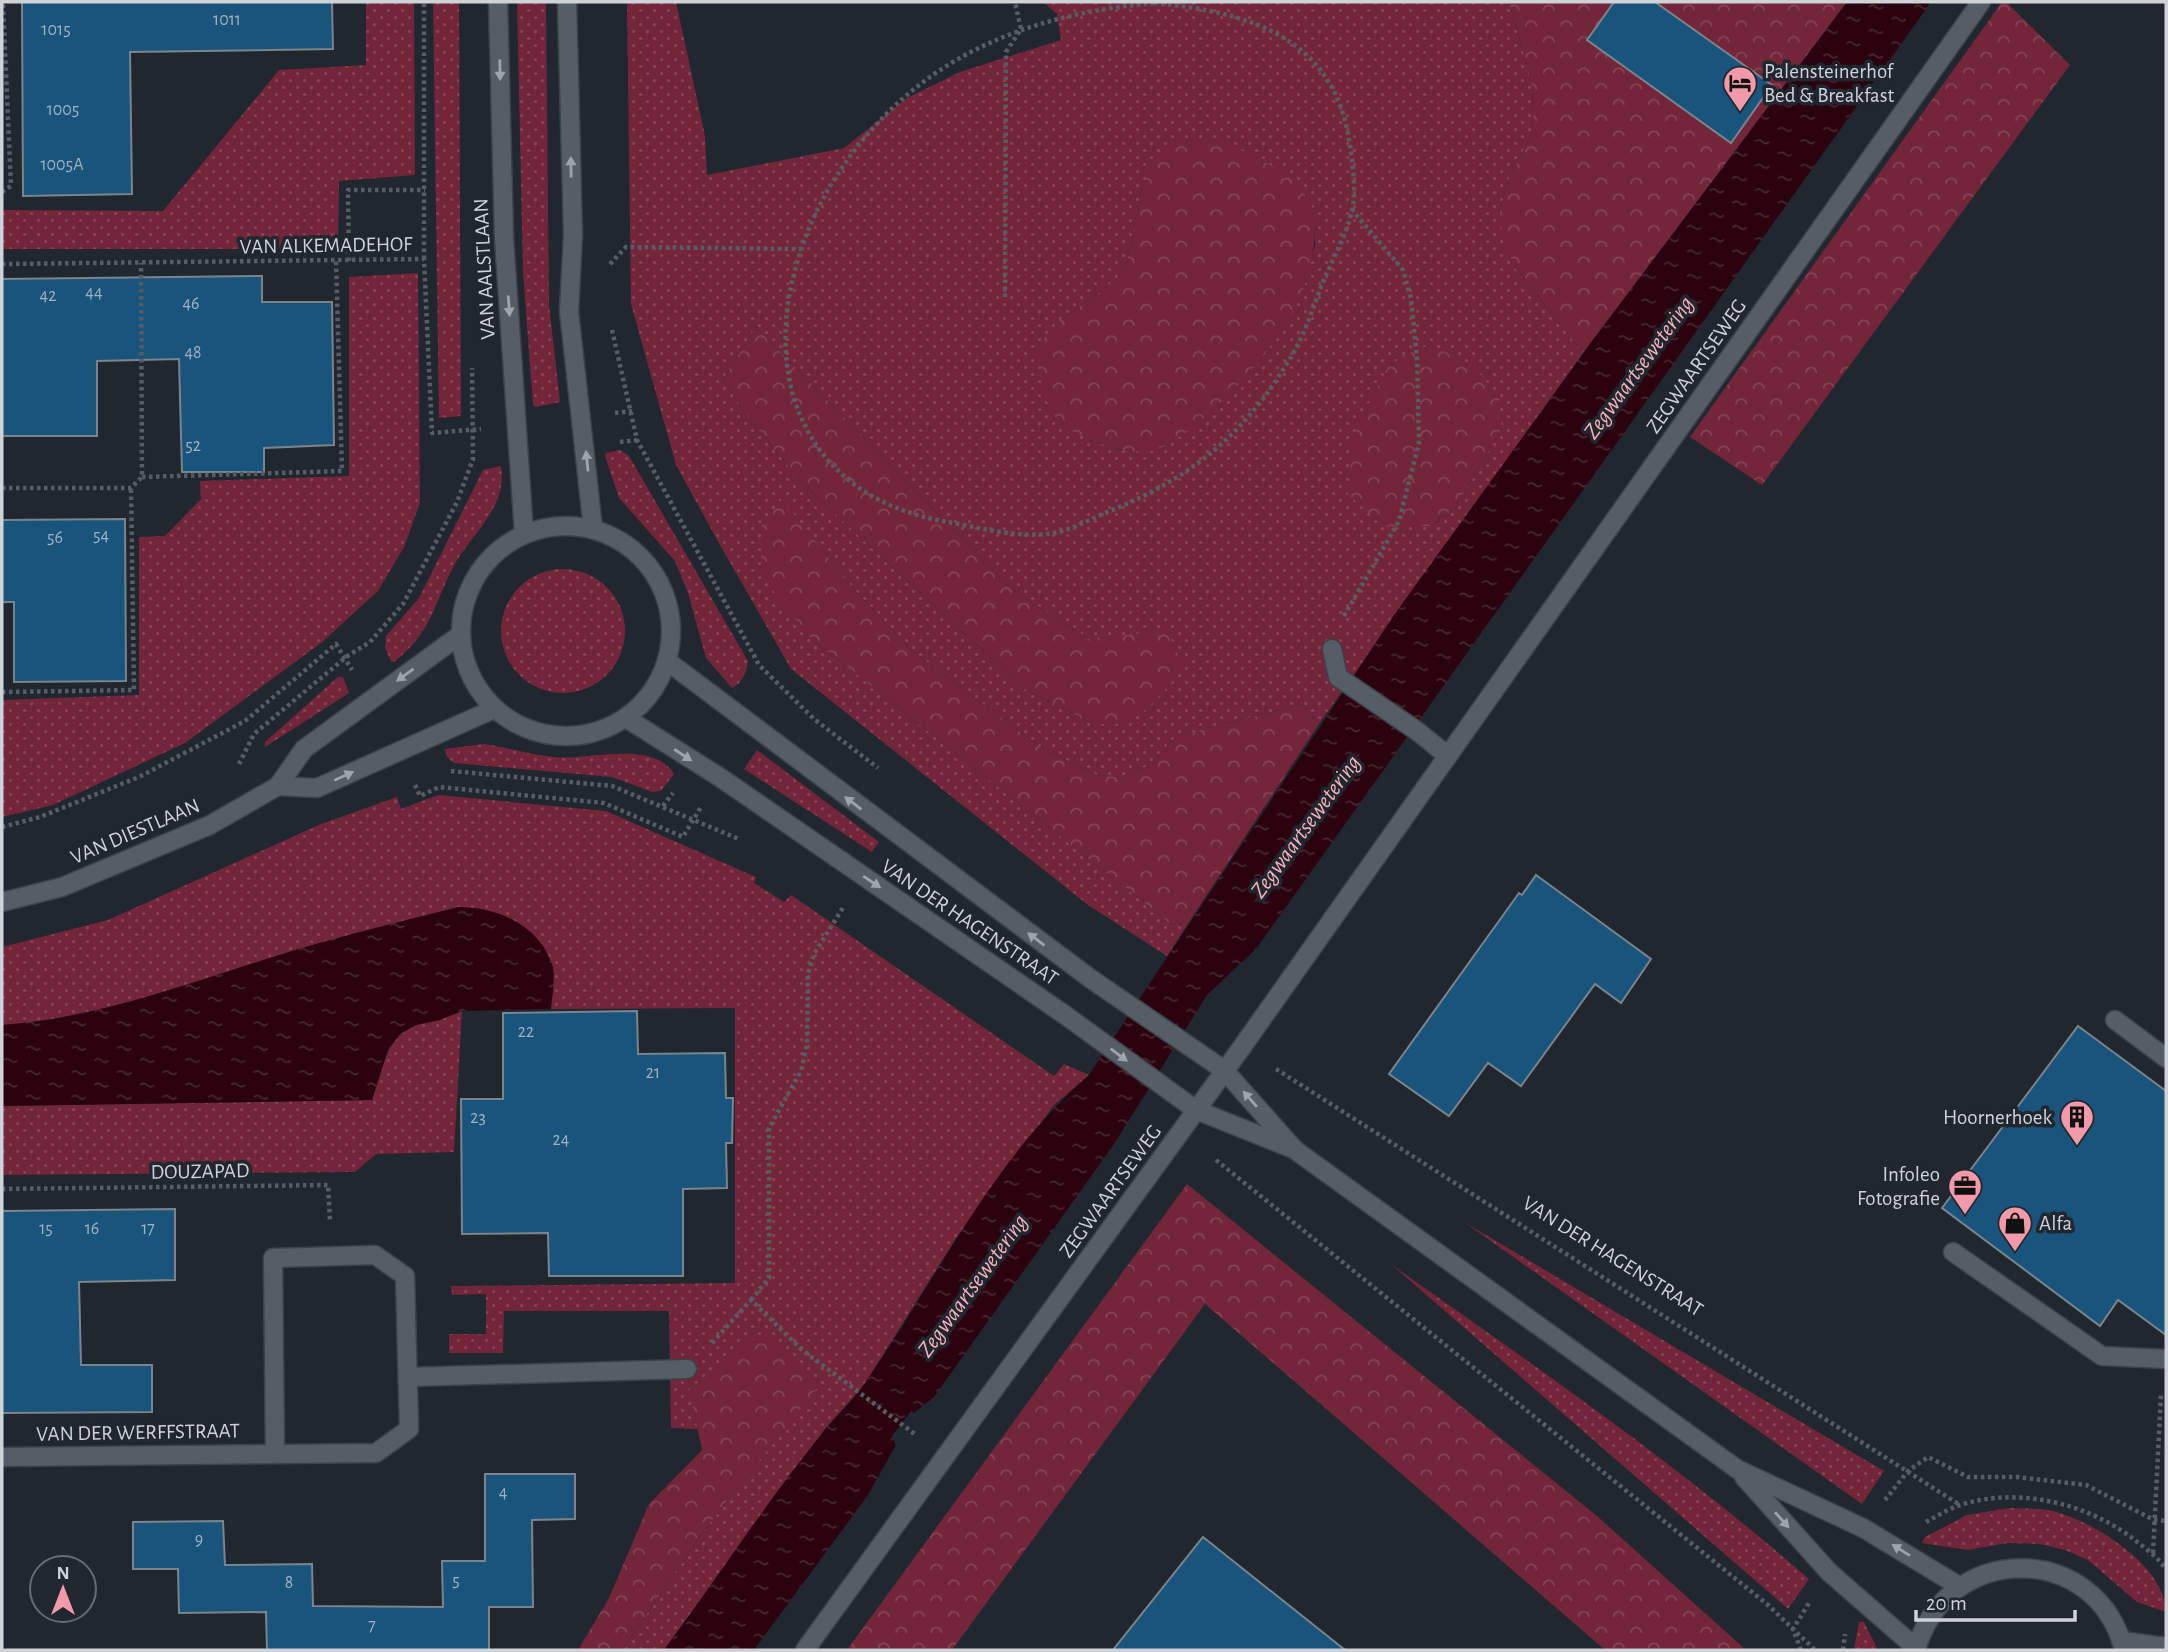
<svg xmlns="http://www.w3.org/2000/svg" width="2168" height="1652" viewBox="0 0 2168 1652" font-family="'Alegreya Sans',sans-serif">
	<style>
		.green { fill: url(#green-dots); fill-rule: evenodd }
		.forest { fill: url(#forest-crowns) }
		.water { fill: url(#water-ripples) }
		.building { fill: #19547d; stroke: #7b848b; stroke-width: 2 }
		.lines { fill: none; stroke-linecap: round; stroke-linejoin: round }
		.minor-casing { stroke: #3c4348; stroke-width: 21 }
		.path { stroke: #575d64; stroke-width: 4.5; stroke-dasharray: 3.5 3.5; stroke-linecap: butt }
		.minor { stroke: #565e65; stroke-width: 18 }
		.oneway { fill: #9ea4a9 }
		.labels { text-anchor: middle; stroke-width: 7; stroke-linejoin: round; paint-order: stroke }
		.number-label { font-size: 18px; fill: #a1b3c0 }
		.poi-label { font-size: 21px; fill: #ced3d7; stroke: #20272e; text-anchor: start }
		.street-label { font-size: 21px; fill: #ced3d7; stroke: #20272e }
		.water-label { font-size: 23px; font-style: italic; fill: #fab2bd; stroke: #20272e }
	</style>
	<defs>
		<pattern id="green-dots" width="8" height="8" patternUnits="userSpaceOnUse" patternTransform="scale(1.75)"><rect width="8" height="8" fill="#732539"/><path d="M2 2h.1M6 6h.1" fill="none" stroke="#864455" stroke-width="1.8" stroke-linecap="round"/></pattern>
		<pattern id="forest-crowns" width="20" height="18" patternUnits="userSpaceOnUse" patternTransform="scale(1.75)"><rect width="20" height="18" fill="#732539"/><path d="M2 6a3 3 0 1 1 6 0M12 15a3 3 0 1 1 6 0" fill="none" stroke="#864455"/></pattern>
		<pattern id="water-ripples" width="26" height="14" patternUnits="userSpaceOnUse" patternTransform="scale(1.75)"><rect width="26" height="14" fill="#2b030e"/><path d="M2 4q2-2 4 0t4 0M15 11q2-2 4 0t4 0" fill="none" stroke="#492730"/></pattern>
	</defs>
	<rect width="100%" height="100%" fill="#20272e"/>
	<g class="green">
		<polygon points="366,2 414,2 415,175 339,181 338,249 2,249 2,210 163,211 279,70 366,65"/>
		<polygon points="433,2 459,2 461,416 439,418"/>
		<polygon points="517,2 546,2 549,305 560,402 536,407 533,405 523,272"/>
		<path d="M627,2h49l29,134 2,39 137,-27 63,-50 53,-26 101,-32 -4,-26 -14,-12h466l23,81 1,48 -26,52 -8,32 17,54 67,84 -264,371 -16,-20 -126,32 -29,30 -27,11 -25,-2 -51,-25 -134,-100 -60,-64 -69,-86 -20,25 44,109 366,291 17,-3 -22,34 -79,-51 -297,-236 -71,-124 -44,-80 -45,-161zM1142,187l171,21 2,37 -10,39 -154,167 -30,-1 -31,-10 -32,-118 58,-42 11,-18zM756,327l256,263 77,49 4,85 -70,-36 -221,-205 -57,-70 -22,-34zM1431,345l71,83 -47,80 -24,18 -44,-157 17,-14z"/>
		<polygon points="418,273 420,503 404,547 378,591 321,643 185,743 53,805 2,817 2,700 139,695 139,537 165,536 201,499 200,481 349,476 349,277"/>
		<path d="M620,450l9,6 119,205c-1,10 -6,23 -16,27l-26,-30 -18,-65 -13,-32 -56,-63 -14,-42 1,-3z"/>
		<path d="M501,466c7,39 -27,66 -45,96 -23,41 -21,67 -62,100l-3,-1 -6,-13 1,-12 33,-38 64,-128z"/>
		<circle cx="563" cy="631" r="62"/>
		<polygon points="338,677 343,677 349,693 265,747 265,742"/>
		<path d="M484,744c23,3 46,11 70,13 32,4 99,-18 120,17l-13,17 -9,1 -40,-15 -158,-14 -7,-6 -2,-8z"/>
		<polygon points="757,750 879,842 872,852 744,769"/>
		<path d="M438,795l168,16 150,66 -2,6 30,19 7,-7 263,181 10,-12 25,11 -35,30 -98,133 -92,147 -40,45 -160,220h-42l86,-125 73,-93 -110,-4 -2,-117h-165l-1,42h-54v-19h37v-40l-34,1 -1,-9 284,-3v-275l-184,1 2,-43 -94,-59c-57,15 -114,28 -170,45 -95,29 -187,66 -287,73v-78l106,-27 213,-96 76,-27 4,12z"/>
		<path d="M462,1011l-8,141 -78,2 -21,18 -353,3v-69l370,-6c9,-27 13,-62 42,-74 15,-7 33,-8 48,-15z"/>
		<polygon points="1464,1222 1850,1451 1884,1471 1862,1504"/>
		<path d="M1392,1265c143,101 285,199 417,314l-21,30z"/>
		<path d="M2009,1508c13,1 26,0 39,2 41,8 118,55 118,102l-29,-10 -49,-42 -23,-10 -25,-6 -32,-1 -41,7 -45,-7 3,-6 42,-22z"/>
		<polygon points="1859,1622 1864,1622 1878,1650 1854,1650"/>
	</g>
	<g class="forest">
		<polygon points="1509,2 1847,2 1583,353 1516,269 1504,243 1499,215 1507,183 1533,131 1532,83"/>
		<polygon points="2002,2 2006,2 2070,65 1762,485 1690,437"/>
		<path d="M1218,141c35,14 76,30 94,65 3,6 2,14 2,21 5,73 -62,150 -114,194 -13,11 -33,27 -50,30 -17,3 -36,-3 -52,-8 -12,-5 -32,-14 -41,-24 -15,-18 -17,-48 -22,-70l23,-27 58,-42 11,-18 15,-75 14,-28 24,-17z"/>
		<polygon points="756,327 1012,590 1089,639 1167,630 1184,669 1146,710 1119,724 1093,724 1023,688 802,483 745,413 723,379"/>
		<polygon points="1431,345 1474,366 1499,398 1502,428 1455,508 1431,526 1384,527 1348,494 1354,432 1387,369 1404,355"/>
		<polygon points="782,499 851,586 911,650 1045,750 1096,775 1121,777 1148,766 1177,736 1303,704 1319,724 1189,922 1172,925 806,634 761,575 762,525"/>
		<polygon points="1187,1184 1597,1516 1746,1650 1605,1650 1205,1304 952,1650 847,1650"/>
		<polygon points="771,1336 817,1388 708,1525 622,1650 578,1650 609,1598 649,1504 702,1450 689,1390 747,1341"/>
	</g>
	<g class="water">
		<path d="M1847,2h84l-675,947 -49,46 -93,149 -180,253 -20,16 -3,-2 -19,25 4,9 -28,50 -114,155h-90c53,-72 103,-149 160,-219 13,-16 29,-30 41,-48 72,-104 127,-224 224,-308l305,-460 196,-271z"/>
		<path d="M459,907c38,0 80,18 93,57 4,12 0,32 -1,45l-89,2 -22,9 -24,5 -16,9 -12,16 -16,50 -370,6v-81c99,-7 192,-44 287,-73 56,-17 113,-31 170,-45z"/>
	</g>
	<g class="building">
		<polygon points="22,2 332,2 333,49 130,52 132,194 23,196"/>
		<polygon points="1614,2 1655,2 1772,85 1731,143 1587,40"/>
		<polygon points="262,276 262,302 332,302 334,445 264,448 264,472 182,472 179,359 97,361 97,436 2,436 2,279"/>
		<polygon points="125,519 126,681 14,682 14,602 2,602 2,520"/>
		<polygon points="1536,875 1651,959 1621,1003 1595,984 1521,1086 1488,1063 1449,1116 1389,1074 1519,893 1522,895"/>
		<polygon points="637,1011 638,1054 725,1053 726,1098 733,1098 732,1143 726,1143 727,1188 683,1189 683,1276 549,1276 548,1233 462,1234 461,1099 503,1099 503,1013"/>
		<polygon points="2078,1026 2166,1091 2166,1335 2118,1300 2100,1326 1942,1208"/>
		<polygon points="175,1209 175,1280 79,1282 81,1365 152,1365 152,1412 2,1413 2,1211"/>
		<polygon points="485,1474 575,1474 575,1519 532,1520 533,1607 489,1607 489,1650 267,1650 266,1612 179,1613 178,1569 133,1569 133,1522 223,1521 225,1565 312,1564 313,1606 443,1607 442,1561 485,1561"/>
		<polygon points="1203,1537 1345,1650 1113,1650"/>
	</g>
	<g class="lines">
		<g class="minor-casing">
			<g id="minor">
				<polyline points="498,2 504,238 524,534"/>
				<polyline points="567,2 573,235 569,311 593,529"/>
				<circle cx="566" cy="631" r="105"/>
				<polyline points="1332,649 1338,677 1417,731 1448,756"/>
				<polyline points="667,661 1091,979 1224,1070 1295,1150 1737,1469 1863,1528 1959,1586"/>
				<polyline points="626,718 721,778 1065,1015 1196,1110 1291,1148"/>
				<polyline points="278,786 317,788 494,709"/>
				<polyline points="2,902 62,887 210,825 278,786 304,749 460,635"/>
				<polyline points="2115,1020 2166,1058"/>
				<polyline points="1953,1252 2102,1356 2166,1359"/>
				<polyline points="408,1377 687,1369"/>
				<polyline points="2,1457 376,1453 409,1429 405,1276 375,1255 273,1258 275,1453"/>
				<polyline points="1744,1477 1829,1572 1916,1648"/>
				<polyline points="2121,1641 2166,1647"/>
				<polyline points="805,1650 1242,1047 1981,2"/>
				<path d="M1916,1650c30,-108 180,-110 208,0"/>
			</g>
		</g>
		<g class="path">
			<path d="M1154,3c95,9 182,34 196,143 3,20 7,49 1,69 -7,24 -20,48 -30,72 -8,20 -15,44 -26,63 -46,81 -100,126 -185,161 -18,7 -38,19 -56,22 -36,6 -77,-6 -112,-12 -138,-26 -184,-145 -141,-271 19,-59 60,-116 106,-155 70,-60 158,-84 247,-92z"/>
			<polyline points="2,192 11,186 3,2"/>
			<polyline points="424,259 424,2"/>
			<polyline points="349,261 348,190 425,190"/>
			<polyline points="2,264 424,259 432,433 481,429"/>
			<polyline points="610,264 626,247 801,249"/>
			<polyline points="1005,297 1006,52 1021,29 1015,2"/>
			<polyline points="612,330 637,440 759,665 814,719 878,768"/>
			<polyline points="615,413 632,411"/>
			<polyline points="620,442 637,440"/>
			<polyline points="142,477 342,471 336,261"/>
			<polyline points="2,488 131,488 142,477 141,263"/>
			<polyline points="1344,616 1399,521 1419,443 1417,359 1411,298 1403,270 1353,211"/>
			<polyline points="2,692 134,690 131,488"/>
			<polyline points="239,764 254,734 346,657 370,642 403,604 457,502 473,459 472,368"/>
			<polyline points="451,771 612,786 739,839"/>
			<polyline points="415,785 420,796 439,787 604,803 683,837 701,807"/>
			<polyline points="663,806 673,793"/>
			<polyline points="2,827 40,817 139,777 245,721 336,644 352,670"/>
			<polyline points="1276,1069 1960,1505"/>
			<polyline points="1216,1160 1768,1605 1815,1650"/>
			<polyline points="2,1189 328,1185 330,1220"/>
			<polyline points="751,1300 769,1278 769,1128 801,1071 807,1045 808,974 814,954 844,906"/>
			<polyline points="712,1343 751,1300 801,1349 916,1435"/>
			<polyline points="1885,1500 1908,1471 1928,1457 1968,1477 2017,1477 2086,1485 2154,1520 2166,1521"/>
			<path d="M1926,1522c11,-6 22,-13 34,-17 57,-18 123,-3 171,32 12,10 27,19 35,33"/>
			<polyline points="2153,1553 2161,1394"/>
			<polyline points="1801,1650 1793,1629 1809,1603"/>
			<polyline points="1843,1650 1845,1634"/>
		</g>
		<use href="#minor" class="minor"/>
	</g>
	<defs><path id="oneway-solid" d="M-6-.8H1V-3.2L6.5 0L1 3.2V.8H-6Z" transform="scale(1.75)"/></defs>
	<g class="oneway">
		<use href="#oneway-solid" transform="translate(500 70) rotate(89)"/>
		<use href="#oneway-solid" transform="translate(571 167) rotate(-91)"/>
		<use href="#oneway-solid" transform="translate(509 306) rotate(86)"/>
		<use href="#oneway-solid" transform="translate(587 461) rotate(-96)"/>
		<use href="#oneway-solid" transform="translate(405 675) rotate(144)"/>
		<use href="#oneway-solid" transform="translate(683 755) rotate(33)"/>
		<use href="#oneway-solid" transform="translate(344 776) rotate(-24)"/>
		<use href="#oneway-solid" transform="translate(853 803) rotate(-143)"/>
		<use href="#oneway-solid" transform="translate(872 882) rotate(34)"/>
		<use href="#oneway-solid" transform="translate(1036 939) rotate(-143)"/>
		<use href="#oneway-solid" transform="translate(1119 1055) rotate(37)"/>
		<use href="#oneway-solid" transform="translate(1250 1099) rotate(-131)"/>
		<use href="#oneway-solid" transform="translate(1782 1520) rotate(48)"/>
		<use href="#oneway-solid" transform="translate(1901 1550) rotate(-148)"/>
	</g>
	<defs>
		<g id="hotel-pin" transform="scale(1.75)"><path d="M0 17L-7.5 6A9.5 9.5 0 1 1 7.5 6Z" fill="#f39aaa" stroke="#20272e"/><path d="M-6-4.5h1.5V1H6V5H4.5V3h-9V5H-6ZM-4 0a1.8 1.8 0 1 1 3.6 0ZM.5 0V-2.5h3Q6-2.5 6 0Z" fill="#111"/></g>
		<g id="building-pin" transform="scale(1.75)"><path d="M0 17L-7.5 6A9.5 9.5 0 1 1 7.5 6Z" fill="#f39aaa" stroke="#20272e"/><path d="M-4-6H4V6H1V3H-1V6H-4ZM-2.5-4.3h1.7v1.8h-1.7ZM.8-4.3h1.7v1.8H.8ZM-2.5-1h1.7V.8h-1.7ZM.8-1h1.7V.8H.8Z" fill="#111"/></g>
		<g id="office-pin" transform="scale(1.75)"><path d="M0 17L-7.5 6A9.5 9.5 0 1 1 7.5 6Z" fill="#f39aaa" stroke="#20272e"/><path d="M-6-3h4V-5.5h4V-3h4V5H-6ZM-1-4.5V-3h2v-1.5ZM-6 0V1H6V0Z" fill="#111"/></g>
		<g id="shop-pin" transform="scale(1.75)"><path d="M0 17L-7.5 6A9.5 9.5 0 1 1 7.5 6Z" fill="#f39aaa" stroke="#20272e"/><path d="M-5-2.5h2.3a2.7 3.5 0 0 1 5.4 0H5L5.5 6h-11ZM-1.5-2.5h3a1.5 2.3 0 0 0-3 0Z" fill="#111"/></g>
	</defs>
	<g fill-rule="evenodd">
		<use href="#hotel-pin" x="1740" y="83"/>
		<use href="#building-pin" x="2077" y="1117"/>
		<use href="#office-pin" x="1965" y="1186"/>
		<use href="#shop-pin" x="2015" y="1223"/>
	</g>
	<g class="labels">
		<g class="number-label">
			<text x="227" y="25">1011</text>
			<text x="56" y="35">1015</text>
			<text x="63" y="115">1005</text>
			<text x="62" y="170">1005A</text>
			<text x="94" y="298">44</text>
			<text x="48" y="301">42</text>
			<text x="191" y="309">46</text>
			<text x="193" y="358">48</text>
			<text x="193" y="451">52</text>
			<text x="101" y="541">54</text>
			<text x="55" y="543">56</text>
			<text x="526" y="1037">22</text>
			<text x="653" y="1078">21</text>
			<text x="478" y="1123">23</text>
			<text x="561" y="1145">24</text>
			<text x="46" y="1234">15</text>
			<text x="92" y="1234">16</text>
			<text x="148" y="1234">17</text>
			<text x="503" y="1498">4</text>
			<text x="199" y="1545">9</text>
			<text x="456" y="1586">5</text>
			<text x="289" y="1588">8</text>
			<text x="372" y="1631">7</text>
		</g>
		<g class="poi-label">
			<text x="1764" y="78">Palensteinerhof<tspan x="1764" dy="24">Bed &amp; Breakfast</tspan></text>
			<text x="2052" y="1124" text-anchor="end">Hoornerhoek</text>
			<text x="1940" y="1181" text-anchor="end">Infoleo<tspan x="1940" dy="24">Fotografie</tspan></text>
			<text x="2039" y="1230">Alfa</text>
		</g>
		<g class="street-label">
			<text transform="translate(326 245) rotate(-1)" y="7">VAN ALKEMADEHOF</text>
			<text transform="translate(484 269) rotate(-93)" y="7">VAN AALSTLAAN</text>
			<text transform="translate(1696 366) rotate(-55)" y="7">ZEGWAARTSEWEG</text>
			<text transform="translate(135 831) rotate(-23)" y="7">VAN DIESTLAAN</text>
			<text transform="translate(970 922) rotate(34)" y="7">VAN DER HAGENSTRAAT</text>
			<text transform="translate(200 1171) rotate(-1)" y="7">DOUZAPAD</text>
			<text transform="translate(1110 1191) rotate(-54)" y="7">ZEGWAARTSEWEG</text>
			<text transform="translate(1613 1256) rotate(32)" y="7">VAN DER HAGENSTRAAT</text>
			<text transform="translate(138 1432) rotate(-1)" y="7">VAN DER WERFFSTRAAT</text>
		</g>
		<g class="water-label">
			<text transform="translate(1638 367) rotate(-54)" y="8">Zegwaartsewetering</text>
			<text transform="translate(1305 826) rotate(-54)" y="8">Zegwaartsewetering</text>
			<text transform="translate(972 1285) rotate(-54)" y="8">Zegwaartsewetering</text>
		</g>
	</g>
	<rect width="2168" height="1652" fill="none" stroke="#ced3d7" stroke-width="7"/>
	<g transform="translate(63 1589)"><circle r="33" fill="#20272e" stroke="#666c72" stroke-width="2"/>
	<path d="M0-5L12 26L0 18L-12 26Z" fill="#f39aaa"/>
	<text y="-10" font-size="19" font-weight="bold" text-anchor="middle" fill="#ced3d7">N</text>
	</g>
	<path d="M1916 1610v10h159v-10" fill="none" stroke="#ced3d7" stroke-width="3.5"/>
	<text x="1926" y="1610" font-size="21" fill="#ced3d7" stroke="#20272e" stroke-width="5" paint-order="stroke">20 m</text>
</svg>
